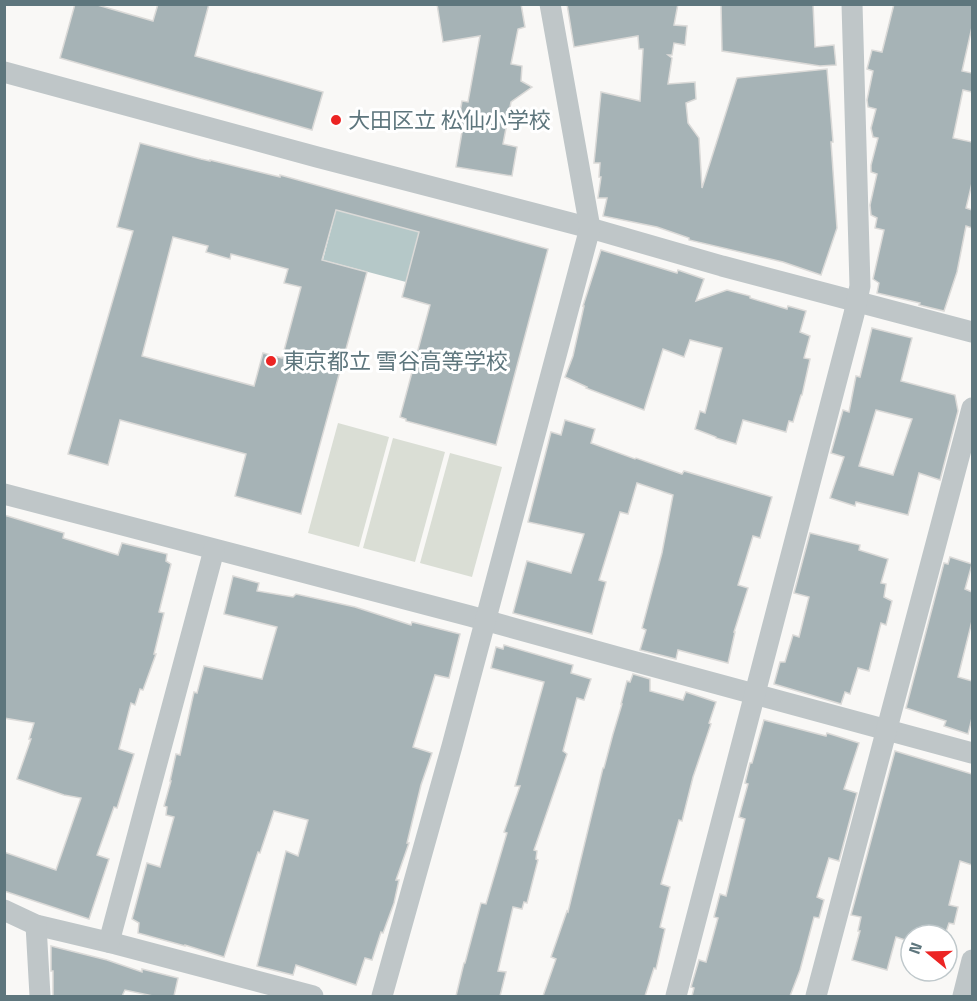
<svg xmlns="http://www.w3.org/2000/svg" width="977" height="1001" viewBox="0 0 977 1001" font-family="'Titillium Web','Noto Sans JP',sans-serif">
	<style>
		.green { fill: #daded5 }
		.water { fill: #b5c8c8 }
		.building { fill: #a6b3b6; stroke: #dbdad8; stroke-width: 1.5; fill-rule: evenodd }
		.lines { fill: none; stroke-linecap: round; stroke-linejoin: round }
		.street { stroke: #bfc6c8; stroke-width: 21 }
		.poi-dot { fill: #ec2423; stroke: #fff; stroke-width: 2 }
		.labels { text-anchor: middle; stroke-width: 6; stroke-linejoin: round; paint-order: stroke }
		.poi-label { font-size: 22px; fill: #5e767d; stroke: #fff; text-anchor: start }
	</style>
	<rect width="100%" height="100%" fill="#f9f8f6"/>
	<g class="green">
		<polygon points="338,423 389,437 359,547 308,533"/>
		<polygon points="393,438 445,452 415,562 363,548"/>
		<polygon points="450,453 502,467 472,577 420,563"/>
	</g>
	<polygon class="water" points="336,210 419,232 406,282 323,260"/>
	<g class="building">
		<polygon points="75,4 94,4 153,21 158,4 209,4 195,56 323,92 312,130 60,58"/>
		<polygon points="437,4 521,4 525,27 518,29 511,64 522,66 521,81 532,87 511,102 503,144 517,147 512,176 456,167 463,126 458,125 462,101 468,102 480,36 443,42"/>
		<polygon points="567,4 678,4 674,25 687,26 685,45 674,43 672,55 668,55 672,58 668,84 695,82 696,99 686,103 688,123 699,138 702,188 737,78 827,69 833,142 831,142 837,228 821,275 783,262 689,240 689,238 657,227 603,216 607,198 598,198 601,177 599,177 600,163 594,163 601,92 640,101 643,49 639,49 638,36 574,47"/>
		<polygon points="721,4 813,4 815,47 834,45 836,65 820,66 722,51"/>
		<polygon points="894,4 972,4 972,27 962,71 972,73 972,92 963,90 953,138 972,142 972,183 966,208 972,210 972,228 966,226 957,272 944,311 919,305 920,303 877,293 879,283 873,279 884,230 875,228 877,218 871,215 870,205 877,174 871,172 871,165 878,138 873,137 871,128 876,109 868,107 867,100 873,71 867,69 872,50 882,52"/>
		<path d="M140,143l61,16 9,2v-1l70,17v-2l268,74 -52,196 -90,-24v-2l-6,-2 30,-112 -28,-8 17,-65 -83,-22 -14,50 45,12 -66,242 -66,-18 11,-42 -126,-34 -12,45 -40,-11 65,-223 -16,-4zM173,237l35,9 -2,6 24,7 1,-5 57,15 -4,14 17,4 -19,71 -19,-5 -9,33 -112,-30z"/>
		<polygon points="601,250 677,273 678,270 704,279 696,301 727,290 750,296 750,298 787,309 788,306 806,311 800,332 810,336 804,358 810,359 802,395 801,395 793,422 789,421 786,432 743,420 736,444 716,438 716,437 695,429 700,411 705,413 722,348 690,340 684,357 663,349 644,410 586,388 587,387 565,377 573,356 584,306 583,306"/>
		<path d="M872,328l40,10 -11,43 54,14 3,16 -18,69 -21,-7 -11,42 -52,-13 -1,4 -25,-8 14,-41 -13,-4 12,-43 6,2 7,-36 4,1zM876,410l36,9 -19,56 -34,-9z"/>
		<polygon points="565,420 595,429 591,443 635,459 636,458 682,474 684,471 772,497 760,538 753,536 738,585 748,588 734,632 735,632 728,663 678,650 676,659 640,650 646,630 642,628 662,553 673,495 637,483 628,514 620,512 599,580 606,582 592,634 513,613 527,561 571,573 584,534 528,522 551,432 561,435"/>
		<polygon points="4,515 64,533 63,538 118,555 122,543 167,554 166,561 171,564 159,612 164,613 154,654 156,654 143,690 140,689 135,705 131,703 119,749 134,754 117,808 114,807 97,855 109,859 89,919 4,891 4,852 56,870 81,798 64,795 17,779 31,739 29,739 34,723 4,718"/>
		<polygon points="810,533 860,545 859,550 888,559 881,583 886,584 884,597 892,601 886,625 881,623 869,671 858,668 850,694 845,692 841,704 774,684 780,662 785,662 793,635 799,637 809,597 794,593"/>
		<polygon points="950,557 972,564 965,589 972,592 972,621 958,677 972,681 972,718 968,734 944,726 946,721 906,708 944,563 948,564"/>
		<polygon points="233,576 259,583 257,591 293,597 296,594 355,607 411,625 412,622 460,634 449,678 435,675 413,747 432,753 421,785 407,843 409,843 396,880 399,880 394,903 383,933 381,932 372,960 365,958 356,985 296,965 293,975 257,966 286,851 298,856 308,820 274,811 260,853 258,852 224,957 185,945 185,946 138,933 139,923 132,919 147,863 160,867 174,817 166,815 167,807 164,806 171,781 170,781 176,754 180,755 194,692 197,693 204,666 262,679 277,627 224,614"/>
		<polygon points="504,645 573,665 571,673 591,679 584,700 577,698 563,751 567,754 534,850 537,851 536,859 538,860 527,903 524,902 522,909 513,907 498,971 506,972 500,996 456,996 464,963 465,963 481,903 486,904 507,833 504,832 520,786 515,786 544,682 491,668 496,647 503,649"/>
		<polygon points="633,674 650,679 650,691 683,700 686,692 716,702 709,723 711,724 693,777 682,821 679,820 661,884 670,887 660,927 665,929 656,969 654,968 645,996 543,996 556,959 551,957 567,911 568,912 603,768 604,768 613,734 622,704 621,704 627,681 630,682"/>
		<polygon points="764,720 826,736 827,733 859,743 844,789 857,793 839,861 829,858 817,897 824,900 819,918 814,917 800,970 790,996 692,996 694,988 691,987 699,960 706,962 718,918 714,917 720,894 726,896 745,819 739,817 748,784 745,783 750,763 752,763"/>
		<polygon points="895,751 972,774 972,865 960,861 949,905 958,907 954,924 949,923 945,935 911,935 911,942 896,937 887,970 852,960 860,931 858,931 861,917 851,915"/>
		<polygon points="51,946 107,960 142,972 142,969 178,978 174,996 153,996 125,990 122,996 53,996 53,971 51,971"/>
	</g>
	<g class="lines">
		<g class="street">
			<polyline points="4,72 317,157 590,228 722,266 972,332"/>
			<polyline points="4,494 470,616 618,657 972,753"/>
			<polyline points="4,910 36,925 116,944 313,996"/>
			<polyline points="36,925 40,996"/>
			<polyline points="109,942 214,550"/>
			<polyline points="382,996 452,746 590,228 550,4"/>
			<polyline points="676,996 854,314 860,286 852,4"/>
			<polyline points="816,996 972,408"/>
			<polyline points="963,996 972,960"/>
		</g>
	</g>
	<g class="poi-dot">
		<circle cx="336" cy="120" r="6"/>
		<circle cx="271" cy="361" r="6"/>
	</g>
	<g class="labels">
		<g class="poi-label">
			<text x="348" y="128">大田区立 松仙小学校</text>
			<text x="283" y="369">東京都立 雪谷高等学校</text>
		</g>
	</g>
	<rect width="977" height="1001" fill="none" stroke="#5e767d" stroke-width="12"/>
	<g transform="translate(929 953) rotate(289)"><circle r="28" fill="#ffffff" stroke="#bfc8cb" stroke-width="1.5"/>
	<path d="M0-4.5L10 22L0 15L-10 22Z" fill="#ec2423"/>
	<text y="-9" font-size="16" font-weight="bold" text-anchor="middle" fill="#5e767d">N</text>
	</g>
</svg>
